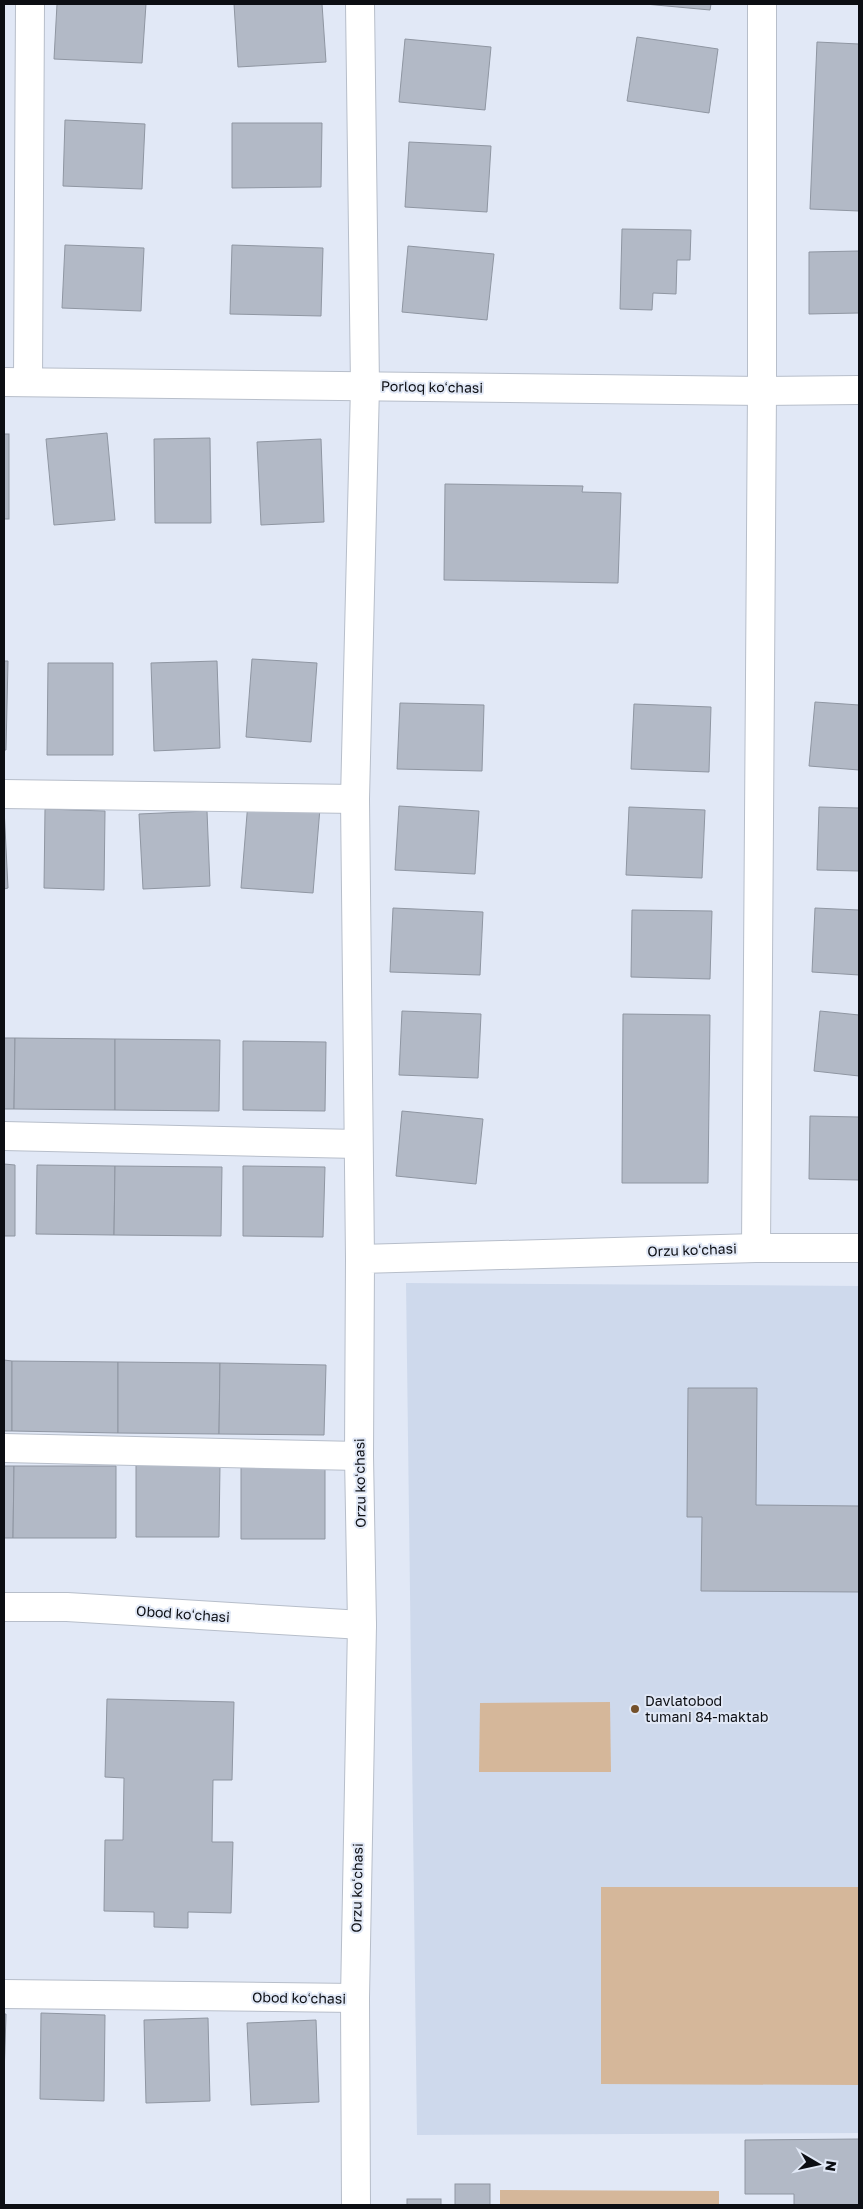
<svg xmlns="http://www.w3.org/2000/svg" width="863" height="2209" viewBox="0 0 863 2209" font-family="'Golos Text',sans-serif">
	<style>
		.built { fill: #ced9ec }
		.green { fill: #d5b79a }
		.building { fill: #b2b9c6; stroke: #8f96a2 }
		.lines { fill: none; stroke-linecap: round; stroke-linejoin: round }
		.minor-casing { stroke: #b7beca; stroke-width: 30 }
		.minor { stroke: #fff; stroke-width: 28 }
		.poi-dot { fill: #74502a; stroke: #e1e8f6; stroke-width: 2 }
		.labels { text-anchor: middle; stroke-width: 4; stroke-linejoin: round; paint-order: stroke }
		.street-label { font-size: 14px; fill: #0c0e13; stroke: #e1e8f6 }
		.poi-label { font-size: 14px; fill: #0c0e13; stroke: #e1e8f6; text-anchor: start }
	</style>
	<rect width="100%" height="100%" fill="#e1e8f6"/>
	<polygon class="built" points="406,1283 859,1286 859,2133 417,2135"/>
	<g class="green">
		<polygon points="610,1702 611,1772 479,1772 480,1703"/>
		<polygon points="601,1887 859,1887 859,2085 601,2084"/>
		<polygon points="500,2190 719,2191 719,2205 500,2205"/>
	</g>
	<g class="building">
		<polygon points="57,4 146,4 142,63 54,59"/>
		<polygon points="234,4 322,4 326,62 238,67"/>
		<polygon points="645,4 711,4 710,10"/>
		<polygon points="637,37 718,49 709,113 627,101"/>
		<polygon points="405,39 491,47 485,110 399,102"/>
		<polygon points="817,42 859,44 859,211 810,209"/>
		<polygon points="65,120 145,124 142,189 63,186"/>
		<polygon points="232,123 322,123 321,187 232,188"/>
		<polygon points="409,142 491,146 487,212 405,207"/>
		<polygon points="622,229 691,230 690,260 677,260 676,294 653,293 652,310 620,309"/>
		<polygon points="65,245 144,248 141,311 62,308"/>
		<polygon points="232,245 323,248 321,316 230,314"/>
		<polygon points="408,246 494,254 487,320 402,312"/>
		<polygon points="859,251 859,313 809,314 809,252"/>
		<polygon points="107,433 115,520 54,525 46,439"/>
		<rect x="4" y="434" width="5" height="85"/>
		<polygon points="210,438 211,523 155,523 154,439"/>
		<polygon points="321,439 324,522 261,525 257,442"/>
		<polygon points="445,484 583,486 582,492 621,493 618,583 444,580"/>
		<polygon points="252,659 317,663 311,742 246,737"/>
		<polygon points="4,661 8,661 6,750 4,750"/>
		<polygon points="217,661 220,748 154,751 151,663"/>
		<polygon points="48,663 113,663 113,755 47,755"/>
		<polygon points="815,702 859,705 859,770 809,766"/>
		<polygon points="400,703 484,705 482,771 397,769"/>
		<polygon points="634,704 711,707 709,772 631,769"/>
		<polygon points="248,802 320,808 313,893 241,888"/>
		<polygon points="399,806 479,811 475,874 395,870"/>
		<polygon points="629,807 705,810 702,878 626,875"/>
		<polygon points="819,807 859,808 859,871 817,870"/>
		<polygon points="4,808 8,888 4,889"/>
		<polygon points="45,809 105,811 104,890 44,888"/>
		<polygon points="207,811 210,886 143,889 139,814"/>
		<polygon points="393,908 483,912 480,975 390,972"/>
		<polygon points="815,908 859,910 859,975 812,972"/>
		<polygon points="632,910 712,911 710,979 631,977"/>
		<polygon points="402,1011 481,1014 478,1078 399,1075"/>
		<polygon points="820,1011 859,1015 859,1076 814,1071"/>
		<polygon points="623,1014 710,1015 708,1183 622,1183"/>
		<polygon points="4,1038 15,1038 14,1109 4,1109"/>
		<polygon points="15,1038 115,1039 115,1110 14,1109"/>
		<polygon points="115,1039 220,1040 219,1111 115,1110"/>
		<polygon points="243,1041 326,1042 325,1111 243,1110"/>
		<polygon points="402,1111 483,1119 476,1184 396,1176"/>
		<polygon points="810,1116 859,1117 859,1180 809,1179"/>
		<polygon points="4,1164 15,1165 15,1236 4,1236"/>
		<polygon points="37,1165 115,1166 114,1235 36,1234"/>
		<polygon points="115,1166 222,1167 221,1236 114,1235"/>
		<polygon points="243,1166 325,1167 323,1237 243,1236"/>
		<polygon points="4,1360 12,1361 12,1431 4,1431"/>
		<polygon points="12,1361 118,1362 118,1433 12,1431"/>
		<polygon points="118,1362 220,1363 219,1434 118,1433"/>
		<polygon points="220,1363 326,1365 324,1435 219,1434"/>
		<polygon points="688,1388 757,1388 756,1505 859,1506 859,1592 701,1591 702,1517 687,1517"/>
		<polygon points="136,1464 220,1465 219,1537 136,1537"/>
		<polygon points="241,1464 325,1465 325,1539 241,1539"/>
		<polygon points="4,1466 14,1466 13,1538 4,1538"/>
		<polygon points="14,1466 116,1466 116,1538 13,1538"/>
		<polygon points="107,1699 234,1702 232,1780 213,1780 212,1842 233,1842 231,1913 188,1912 188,1928 154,1927 154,1912 104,1911 105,1840 123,1840 124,1778 105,1777"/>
		<polygon points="41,2013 105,2015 104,2101 40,2099"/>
		<polygon points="4,2014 6,2014 4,2077"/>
		<polygon points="208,2018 210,2101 146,2103 144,2020"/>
		<polygon points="316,2020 319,2102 251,2105 247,2023"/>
		<polygon points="859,2139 859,2205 794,2205 794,2194 745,2194 745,2140"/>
		<rect x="455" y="2184" width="35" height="21"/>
		<rect x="407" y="2199" width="34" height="6"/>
	</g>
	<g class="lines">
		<g class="minor-casing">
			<g id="minor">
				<polyline points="360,4 365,386 355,799 360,1259"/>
				<polyline points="4,382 762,391 859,390"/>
				<polyline points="28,382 30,4"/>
				<polyline points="4,794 355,799"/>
				<polyline points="4,1136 358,1144"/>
				<polyline points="756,1248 762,391 762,4"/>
				<polyline points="4,1448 359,1456"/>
				<polyline points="4,1607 67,1607 362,1625"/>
				<polyline points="4,1994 355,1998"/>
				<polyline points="356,2205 355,1998 362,1625 359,1456 360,1259 756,1248 859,1248"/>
			</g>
		</g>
		<use href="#minor" class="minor"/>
	</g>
	<circle class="poi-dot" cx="635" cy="1709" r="5"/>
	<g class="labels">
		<g class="street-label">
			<text transform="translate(432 387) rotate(1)" y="5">Porloq koʻchasi</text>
			<text transform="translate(692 1250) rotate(-2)" y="5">Orzu koʻchasi</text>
			<text transform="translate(360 1483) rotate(-91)" y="5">Orzu koʻchasi</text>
			<text transform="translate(183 1614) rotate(4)" y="5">Obod koʻchasi</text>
			<text transform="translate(357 1888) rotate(-89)" y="5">Orzu koʻchasi</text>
			<text transform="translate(299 1998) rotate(1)" y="5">Obod koʻchasi</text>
		</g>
		<g class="poi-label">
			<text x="645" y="1706">Davlatobod<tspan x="645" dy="16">tumani 84-maktab</tspan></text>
		</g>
	</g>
	<rect width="863" height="2209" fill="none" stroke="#0c0e13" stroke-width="10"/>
	<g transform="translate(818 2164) rotate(99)" stroke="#e1e8f6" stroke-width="4" paint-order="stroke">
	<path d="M0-4L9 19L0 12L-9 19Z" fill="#0c0e13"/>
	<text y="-8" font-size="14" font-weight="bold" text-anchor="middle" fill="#0c0e13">N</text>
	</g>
</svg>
